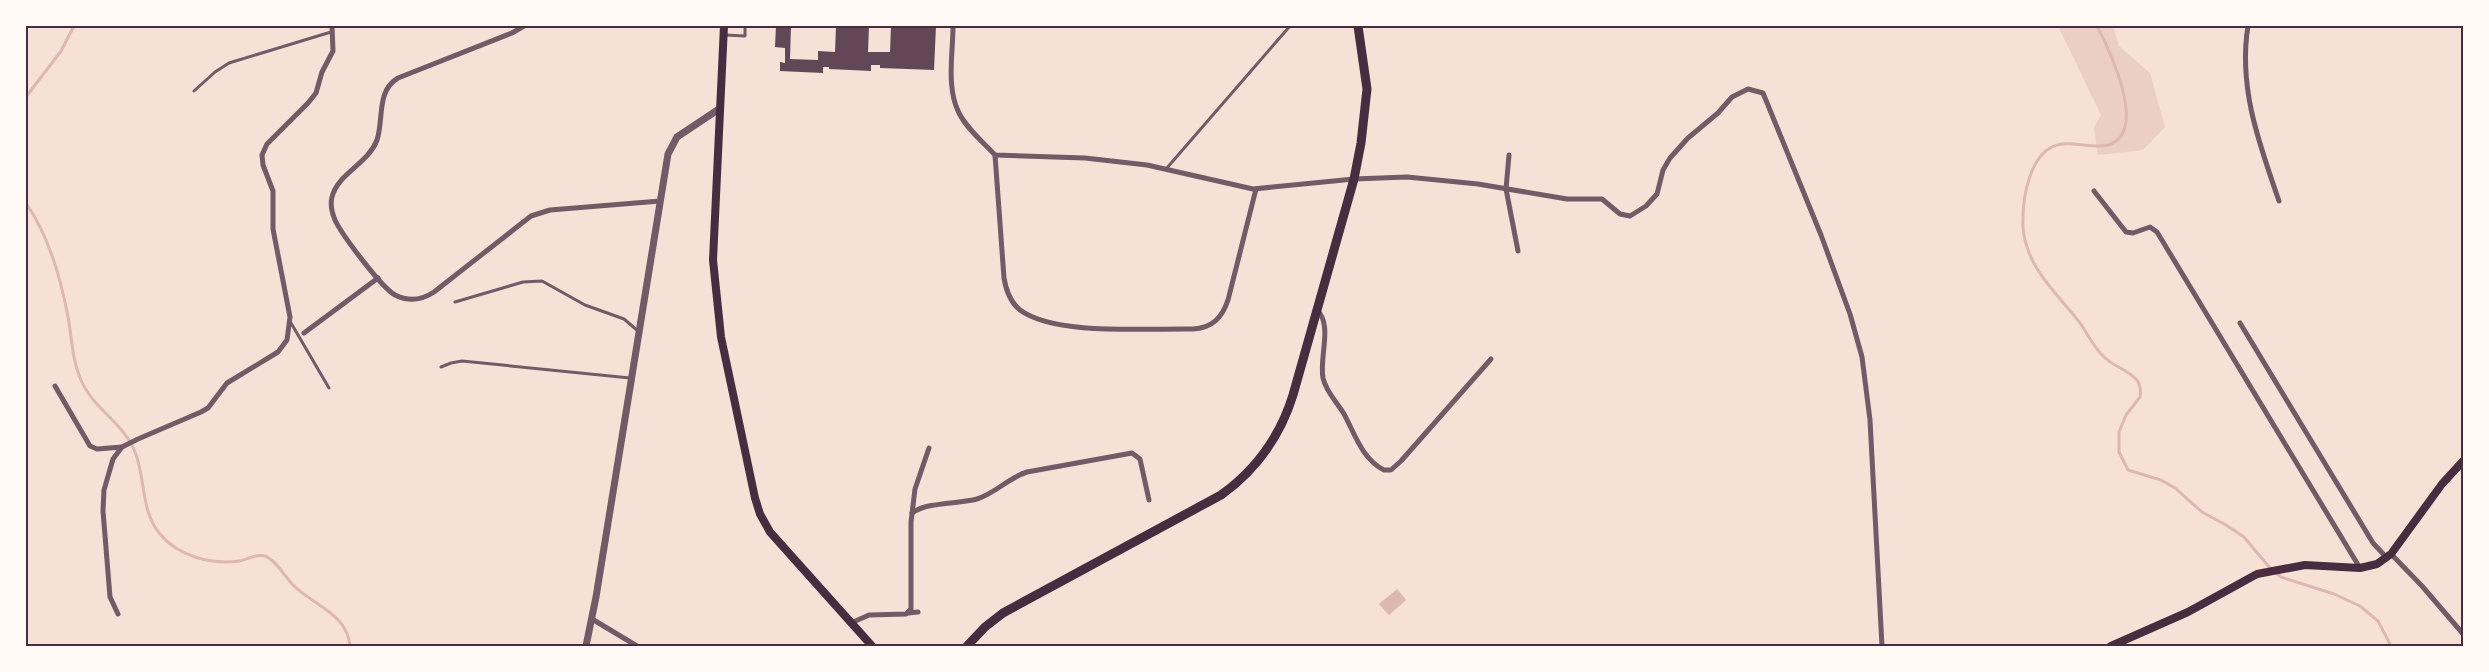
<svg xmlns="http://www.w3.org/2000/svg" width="2489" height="672" viewBox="0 0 2489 672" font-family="Raleway,sans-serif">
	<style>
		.green { fill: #ebcfc5 }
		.water { fill: #dcb8b0 }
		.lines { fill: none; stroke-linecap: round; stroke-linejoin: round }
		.stream { stroke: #dcb8b0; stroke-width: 3 }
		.building { fill: #644757 }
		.service { stroke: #755966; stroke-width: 3 }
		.minor { stroke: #755966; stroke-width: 5 }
		.tertiary { stroke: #755966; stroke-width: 7 }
		.secondary { stroke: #4a2c40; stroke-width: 8 }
		.primary { stroke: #4a2c40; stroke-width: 9 }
		.neatline { fill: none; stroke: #4a2c40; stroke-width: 2 }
	</style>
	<rect width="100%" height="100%" fill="#f7e1d7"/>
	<polygon class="green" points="2058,26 2113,26 2119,46 2150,73 2165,127 2143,150 2098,155 2094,128 2101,115"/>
	<polygon class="water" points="1397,589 1406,600 1389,615 1379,604"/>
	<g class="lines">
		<g class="stream">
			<path d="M2097,26c11,21 53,107 11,119 -14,4 -31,-3 -46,-1 -33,4 -40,56 -39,83 3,41 34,66 57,96 8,11 13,24 24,34 9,9 24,13 33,23 4,6 4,11 3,17l-14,18 -7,17v20l9,18 33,10 14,8 27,24 24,13 18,12 26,31 11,9 53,17 26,12 18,15 13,25"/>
			<polyline points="26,97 61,51 74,26"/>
			<path d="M26,203c22,32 35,76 42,114 4,21 4,43 13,63 12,29 43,43 54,72 11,27 5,58 25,82 18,22 51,31 79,27 8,-1 17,-8 26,-5 11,4 20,21 28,29 14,14 34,22 47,37 6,7 9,15 10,24"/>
		</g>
	</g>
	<polygon class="building" points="776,26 791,26 790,59 818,60 818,51 835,52 836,26 869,26 868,52 890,52 891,26 936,26 934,70 880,68 880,65 871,65 871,71 829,69 829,67 823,67 823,73 780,71 780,62 785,63 785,48 775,47"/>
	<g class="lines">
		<g class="service">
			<polyline points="725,35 745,36 745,26"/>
			<polyline points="194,91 215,72 229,63 331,32"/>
			<polyline points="1166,169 1290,26"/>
			<polyline points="455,302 523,282 542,281 585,305 624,319 638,331"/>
			<polyline points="291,323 329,388"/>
			<polyline points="441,367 451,363 462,361 630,378"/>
		</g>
		<g class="minor">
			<path d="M524,26l-12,7 -114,45c-22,13 -14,41 -21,62 -9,24 -39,33 -45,57 -2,8 0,16 3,23 7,15 46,67 60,75 14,7 27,5 39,-3l97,-76 19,-6 110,-9"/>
			<path d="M953,26c0,27 -7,62 6,87 8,16 24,29 36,42l90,3 62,7 106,24 101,-10 53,-2 71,7 89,15h35l18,15 10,2 16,-10 11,-12 6,-24 7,-12 18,-20 30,-25 14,-16 16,-8 15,4 58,142 29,79 12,43 8,63 12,226"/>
			<path d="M2248,26c-10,61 11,117 31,175"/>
			<path d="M995,155l9,123c2,12 6,24 16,32 35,26 129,18 173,19 19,-1 29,-11 35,-29l28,-111"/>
			<polyline points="1509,155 1506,189 1518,251"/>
			<polyline points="2094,191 2126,232 2133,233 2150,227 2157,232 2360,568"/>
			<path d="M1317,310c16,15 2,47 6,68 3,14 14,24 21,36 11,20 18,45 40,56h7l10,-9 90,-102"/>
			<polyline points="2240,323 2373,543 2387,558"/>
			<polyline points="304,333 378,278"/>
			<polyline points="55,386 90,446 97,449 122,447"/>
			<path d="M912,513c14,-11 47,-9 65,-14 19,-6 31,-21 50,-27l105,-19 8,6 9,41"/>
			<polyline points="2391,554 2422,586 2464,635"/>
			<polyline points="908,613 918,612"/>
			<polyline points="118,614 110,597 103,511 104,490 113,459 122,447 138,439 201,412 208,408 227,383 278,352 287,340 290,317 273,229 273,191 263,165 262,155 267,144 308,103 316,93 322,72 333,51 332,26"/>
			<polyline points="592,619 637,646"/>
			<polyline points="851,623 869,615 906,614 911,609 911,522 915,489 929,448"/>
		</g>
		<polyline class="tertiary" points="586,646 596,597 668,154 677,137 719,109"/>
		<g class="secondary">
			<polyline points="724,26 713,260 721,337 755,498 760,514 770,532 872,646"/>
			<polyline points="2111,646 2188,612 2257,574 2305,565 2360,568 2377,564 2391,554 2442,484 2464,460"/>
		</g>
		<path class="primary" d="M967,646l18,-19 18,-14 218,-118c36,-26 59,-58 72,-100l61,-216 7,-36 6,-54 -9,-63"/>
	</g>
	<rect width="2489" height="672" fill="none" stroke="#fffaf5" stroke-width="54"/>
	<rect x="27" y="27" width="2435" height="618" class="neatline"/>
</svg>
